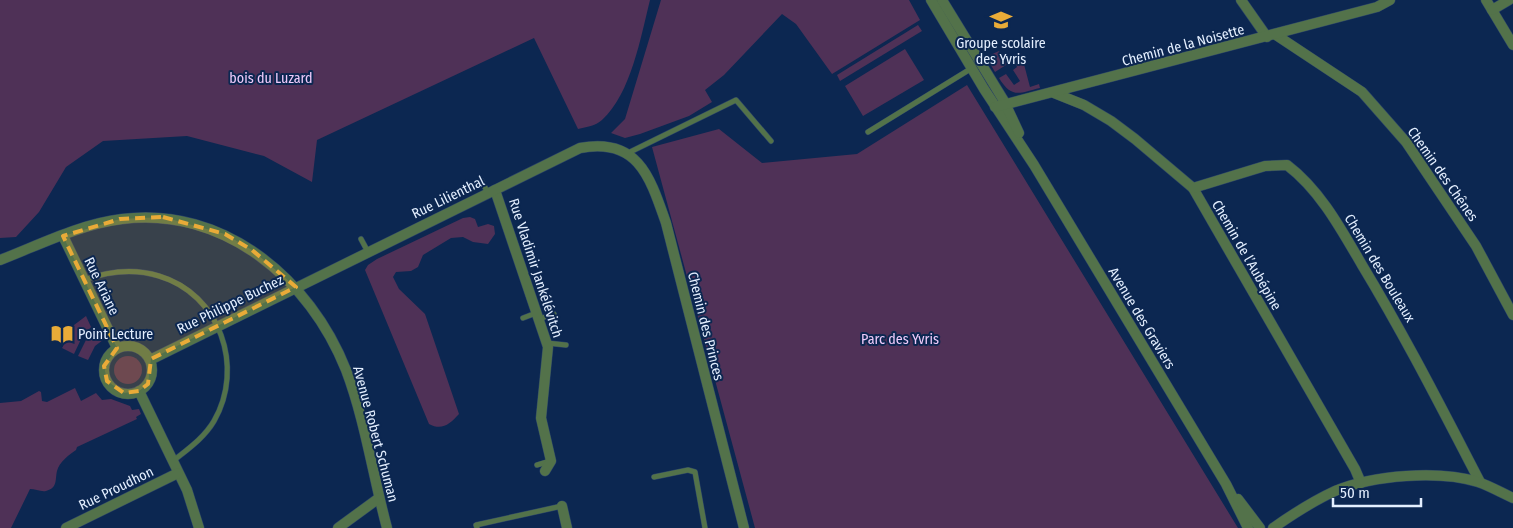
<svg xmlns="http://www.w3.org/2000/svg" width="1513" height="528" viewBox="0 0 1513 528" font-family="'Fira Sans Condensed',sans-serif">
	<style>
		.green { fill: #4f3157 }
		.lines { fill: none; stroke-linecap: round; stroke-linejoin: round }
		.lane-casing { stroke: #2a4369; stroke-width: 6 }
		.street-casing { stroke: #2a4369; stroke-width: 11 }
		.lane { stroke: #53724a; stroke-width: 5 }
		.street { stroke: #53724a; stroke-width: 10 }
		.marked { fill: #e9ab38; fill-opacity: 0.2; stroke: #e9ab38; stroke-width: 4; stroke-dasharray: 10 6; stroke-linejoin: round }
		.labels { text-anchor: middle; stroke-width: 4; stroke-linejoin: round; paint-order: stroke }
		.poi-label { font-size: 14px; fill: #e4efff; stroke: #0c2751 }
		.street-label { font-size: 14px; fill: #e4efff; stroke: #0c2751 }
		.park-label { font-size: 14px; fill: #f0cbfb; stroke: #0c2751 }
	</style>
	<rect width="100%" height="100%" fill="#0c2751"/>
	<g class="green">
		<path d="M0,0h650c-9,36 -19,94 -48,120 -7,6 -15,7 -24,9l-44,-91 -217,102 -5,42 -48,-26 -77,-20 -84,5 -37,26 -27,45 -23,25 -16,1z"/>
		<polygon points="661,0 909,0 920,20 832,74 796,24 782,14 724,75 705,90 712,102 689,116 640,134 625,138 611,133 625,119"/>
		<polygon points="918,25 922,31 840,81 837,75"/>
		<polygon points="905,49 924,80 863,116 845,86"/>
		<path d="M999,51l3,6 19,-4 9,34 9,-3 1,4c-21,5 -28,11 -41,-10l7,-4 8,11 6,-4 -7,-11 4,-3 -3,-7 -19,12 -9,-15z"/>
		<polygon points="967,85 1238,528 755,528 652,147 719,129 762,163 857,154"/>
		<path d="M470,217l5,2 3,8 10,-3 6,2 1,8 -7,10 -15,-2 -10,-5 -12,1 -28,17 -5,12 -7,4 -15,1 -3,5 6,12 26,25 34,100c-9,10 -17,17 -30,10l-64,-154 3,-5 9,-6 86,-41z"/>
		<polygon points="86,316 91,327 82,337 74,354 62,348 74,325"/>
		<polygon points="96,329 103,340 95,346 88,360 78,356 87,338"/>
		<circle cx="128" cy="370" r="14"/>
		<path d="M75,388l6,13 15,-8 6,7 9,-1 19,7 2,4 7,-1 2,5 -5,3 1,2 -60,28 -1,3c-6,4 -17,12 -19,21 -2,8 1,17 -11,20 -5,1 -11,-2 -16,-2l-19,39h-11v-125l21,-2 18,-10 2,1 1,9 5,1z"/>
	</g>
	<g class="lines">
		<g class="lane-casing">
			<g id="lane">
				<polyline points="868,132 972,68"/>
				<polyline points="628,153 736,100 771,141"/>
				<polyline points="481,180 488,193"/>
				<polyline points="361,239 368,252"/>
				<path d="M84,280c25,-9 49,-12 75,-4 61,18 86,91 55,145 -10,17 -26,28 -41,40"/>
				<polyline points="523,318 536,313"/>
				<polyline points="539,319 554,314"/>
				<polyline points="547,343 566,345"/>
				<polyline points="537,465 550,461"/>
				<polyline points="654,477 688,470 695,472 705,528"/>
				<polyline points="477,528 476,525 562,506"/>
			</g>
		</g>
		<g class="street-casing">
			<g id="street">
				<polyline points="931,0 984,89 1034,165 1226,484 1248,528"/>
				<polyline points="942,0 1004,101 1019,133"/>
				<polyline points="1241,0 1267,37"/>
				<polyline points="1486,0 1513,45"/>
				<polyline points="1492,10 1509,0"/>
				<polyline points="1276,35 1362,92 1406,142 1476,246 1513,315"/>
				<polyline points="1054,93 1084,105 1111,121 1135,139 1193,188 1355,469 1361,483"/>
				<polyline points="995,107 1377,7 1390,0"/>
				<path d="M1193,188l72,-22 22,-1c33,25 54,64 75,100 43,71 80,144 118,217"/>
				<polyline points="495,190 548,347 541,418 551,461 545,471"/>
				<polyline points="63,236 117,348"/>
				<path d="M0,260c39,-15 80,-36 122,-41 102,-13 188,60 224,151 19,50 27,106 41,158"/>
				<circle cx="128" cy="370" r="24"/>
				<path d="M150,360l430,-212c58,-11 70,29 86,75l78,305"/>
				<polyline points="139,391 187,490 199,528"/>
				<polyline points="1238,499 1260,528"/>
				<polyline points="562,506 567,528"/>
				<polyline points="66,528 178,473"/>
				<polyline points="338,528 379,498"/>
				<path d="M1273,528c20,-14 40,-27 62,-37 39,-16 103,-21 143,-9 12,4 24,11 35,16"/>
			</g>
		</g>
		<use href="#lane" class="lane"/>
		<use href="#street" class="street"/>
	</g>
	<path class="marked" d="M163,217l62,17 27,16 44,37 -145,72 -3,25 -9,7 -15,2 -17,-12 -3,-15 13,-18 -54,-112 57,-17z"/>
	<defs>
		<g id="school-bare" transform="scale(1.725)"><path d="M0-5L7-2L0 1L-7-2ZM-4 1L0 2.5L4 1V4Q0 6-4 4Z" fill="#e9ab38" stroke="#0c2751" stroke-width="2.5" paint-order="stroke"/></g>
		<g id="library-bare" transform="scale(1.725)"><path d="M-6-4Q-3-5.5-.7-3.5V5Q-3 3-6 4ZM6-4Q3-5.5 .7-3.5V5Q3 3 6 4Z" fill="#e9ab38" stroke="#0c2751" stroke-width="2.5" paint-order="stroke"/></g>
	</defs>
	<g fill-rule="evenodd">
		<use href="#school-bare" x="1001" y="20"/>
		<use href="#library-bare" x="62" y="334"/>
	</g>
	<g class="labels">
		<g class="poi-label">
			<text x="1001" y="48">Groupe scolaire<tspan x="1001" dy="16">des Yvris</tspan></text>
			<text x="78" y="339" text-anchor="start">Point Lecture</text>
		</g>
		<g class="street-label">
			<text transform="translate(1183 45) rotate(-15)" y="5">Chemin de la Noisette</text>
			<text transform="translate(1443 174) rotate(55)" y="5">Chemin des Chênes</text>
			<text transform="translate(448 197) rotate(-26)" y="5">Rue Lilienthal</text>
			<text transform="translate(1247 255) rotate(60)" y="5">Chemin de l’Aubépine</text>
			<text transform="translate(536 268) rotate(72)" y="5">Rue Vladimir Jankélévitch</text>
			<text transform="translate(1380 268) rotate(59)" y="5">Chemin des Bouleaux</text>
			<text transform="translate(102 286) rotate(64)" y="5">Rue Ariane</text>
			<text transform="translate(230 304) rotate(-26)" y="5">Rue Philippe Buchez</text>
			<text transform="translate(1142 318) rotate(59)" y="5">Avenue des Graviers</text>
			<text transform="translate(706 326) rotate(76)" y="5">Chemin des Princes</text>
			<text transform="translate(376 434) rotate(75)" y="5">Avenue Robert Schuman</text>
			<text transform="translate(116 488) rotate(-26)" y="5">Rue Proudhon</text>
		</g>
		<g class="park-label">
			<text x="271" y="83">bois du Luzard</text>
			<text x="900" y="344">Parc des Yvris</text>
		</g>
	</g>
	<path d="M1333 498v8h88v-8" fill="none" stroke="#e4efff" stroke-width="2.5"/>
	<text x="1340" y="498" font-size="15" fill="#e4efff" stroke="#0c2751" stroke-width="4" paint-order="stroke">50 m</text>
</svg>
